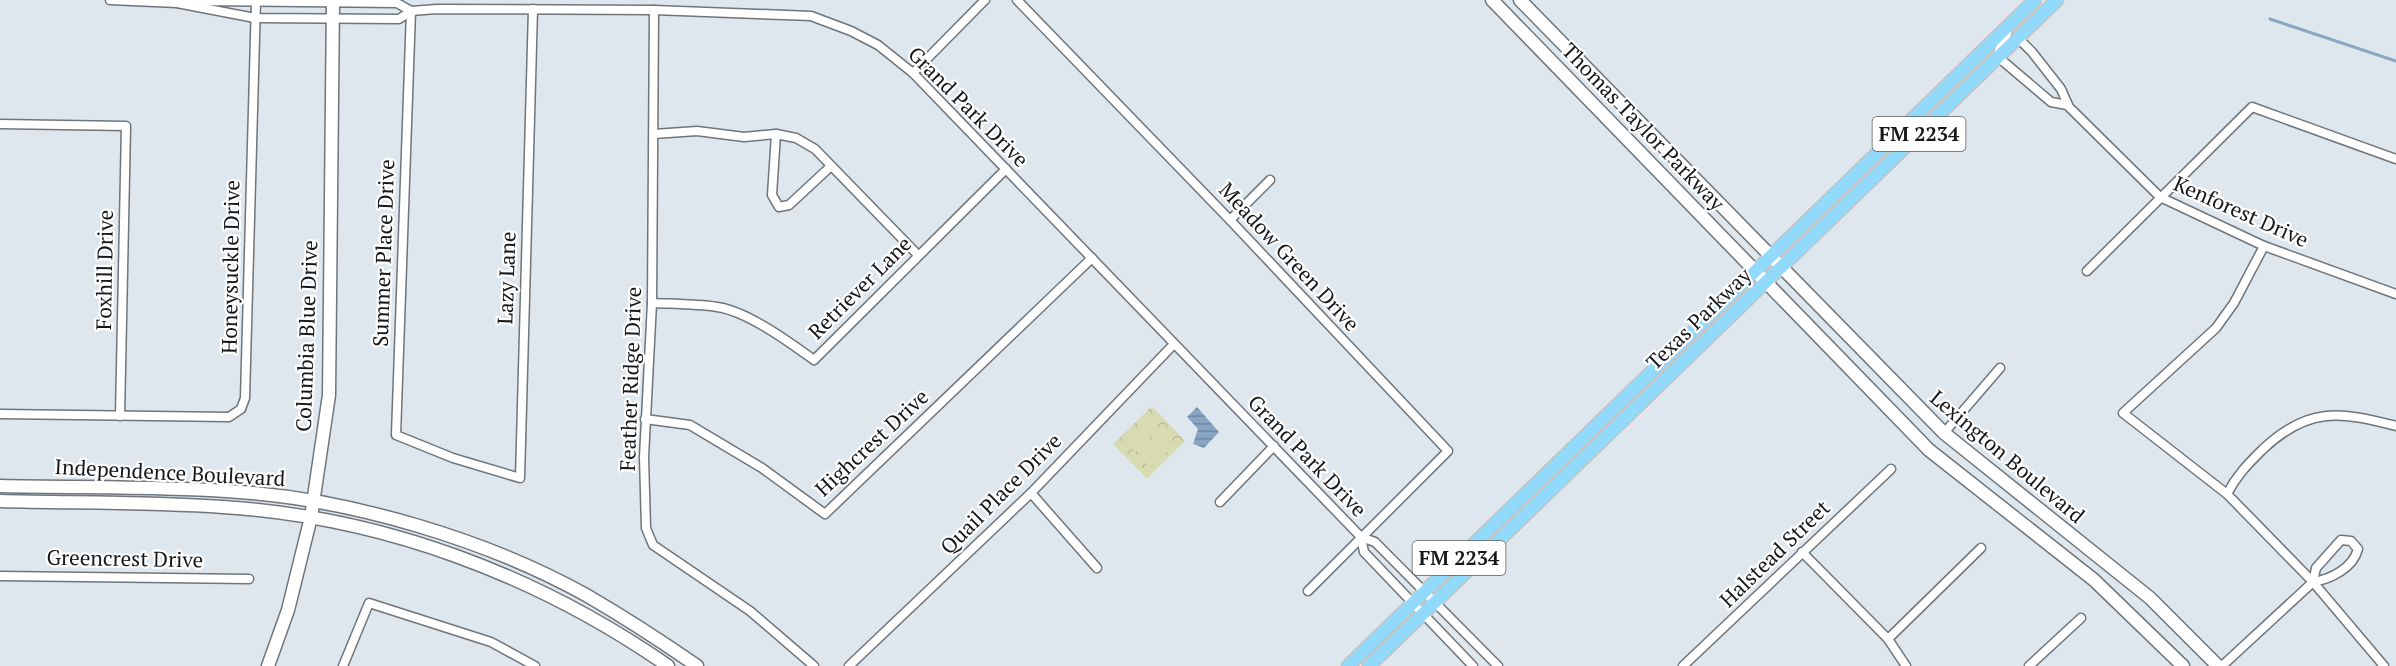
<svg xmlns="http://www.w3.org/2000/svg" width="2396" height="666" viewBox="0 0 2396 666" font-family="'PT Serif',serif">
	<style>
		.park { fill: url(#park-crowns) }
		.garden { fill: #d8dbb2 }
		.water { fill: url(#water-rules) }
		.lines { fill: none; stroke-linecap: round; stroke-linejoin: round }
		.stream { stroke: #88a6c4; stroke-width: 3 }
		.street-casing { stroke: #6e757b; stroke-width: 11 }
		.secondary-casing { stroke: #6e757b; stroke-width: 15 }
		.primary-casing { stroke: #c2c3c3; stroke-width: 15 }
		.street { stroke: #fff; stroke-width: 8 }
		.secondary { stroke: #fff; stroke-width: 12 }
		.primary { stroke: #92dafc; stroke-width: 12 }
		.labels { text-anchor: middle; stroke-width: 4.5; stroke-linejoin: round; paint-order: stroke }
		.shield { fill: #fff; stroke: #5b5d5f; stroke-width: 1.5 }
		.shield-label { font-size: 20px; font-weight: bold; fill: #15181a }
		.street-label { font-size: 21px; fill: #15181a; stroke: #fff }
	</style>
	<defs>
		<pattern id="park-crowns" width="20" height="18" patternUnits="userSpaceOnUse" patternTransform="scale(1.5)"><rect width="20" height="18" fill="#d8dbb2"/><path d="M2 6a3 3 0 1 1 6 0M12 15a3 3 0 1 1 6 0" fill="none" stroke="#b8bb98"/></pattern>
		<pattern id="water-rules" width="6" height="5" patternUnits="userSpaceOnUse" patternTransform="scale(1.5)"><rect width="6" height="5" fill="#88a6c4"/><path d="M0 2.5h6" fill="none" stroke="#6e869e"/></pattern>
	</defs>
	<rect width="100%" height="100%" fill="#dee7ed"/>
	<polygon class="park" points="1152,406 1185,441 1147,479 1113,444"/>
	<g class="garden">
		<polygon points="1148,417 1159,428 1135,452 1124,441"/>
		<polygon points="1163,432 1175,444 1151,468 1139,456"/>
	</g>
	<polygon class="water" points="1197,407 1219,432 1204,448 1193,444 1198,429 1187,417"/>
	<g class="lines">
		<polyline class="stream" points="2270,19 2396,61"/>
		<g class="street-casing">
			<g id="street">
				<polyline points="110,0 177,3 206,1 397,3 411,11"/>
				<polyline points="1017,0 1230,220 1448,451 1308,591"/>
				<polyline points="177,3 255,18 399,19 411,11 437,9 654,10 811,16 851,31 878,45 913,73 1361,537 1375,542 1498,666"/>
				<polyline points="654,10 652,303 644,457 646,528 653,545 750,611 814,666"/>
				<polyline points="411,11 396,435 453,458 520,478 533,9"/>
				<path d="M2008,26c0,16 -10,17 -10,31l53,45 16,3"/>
				<polyline points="2018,38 2032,52 2061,89 2069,107 2160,197 2264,246 2396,294"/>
				<polyline points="913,73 985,0"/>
				<polyline points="0,124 126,126 120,416"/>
				<polyline points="654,134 697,131 744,137 776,134 796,138 815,149 918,255"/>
				<polyline points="776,134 772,195 779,207 789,205 830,167"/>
				<polyline points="1230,220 1270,180"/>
				<polyline points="2264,246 2234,303 2216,328 2123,413 2227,494 2313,582 2384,666"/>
				<polyline points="2087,271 2252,107 2396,159"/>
				<path d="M652,303c22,1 44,1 65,4 30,4 72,35 97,53l192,-191"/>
				<polyline points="0,414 229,417 241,409 245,398 256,1"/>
				<polyline points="645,419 690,425 762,468 825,514 1092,258"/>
				<polyline points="1944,433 2000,368"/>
				<polyline points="1031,493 1097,568"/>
				<path d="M2227,494c10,-19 20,-29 35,-44 45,-43 77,-39 134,-24"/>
				<polyline points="1220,502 1274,446"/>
				<polyline points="1361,537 1364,552 1473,666"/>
				<path d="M2341,540l10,1 7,8c-5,19 -27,30 -45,33l3,-14z"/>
				<polyline points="1802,552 1888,639 1906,666"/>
				<polyline points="0,576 249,579"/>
				<polyline points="1888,639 1981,548"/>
				<polyline points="343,666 369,603 491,642 535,666"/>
				<polyline points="849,666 1031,493 1174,344"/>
				<polyline points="1683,666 1891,469"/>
				<polyline points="2029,666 2081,618"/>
				<polyline points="2222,666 2313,582"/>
			</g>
		</g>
		<g class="secondary-casing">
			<g id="secondary">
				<polyline points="1492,0 1929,450 2094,580 2183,666"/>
				<polyline points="1520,0 1944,433 2150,598 2218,666"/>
				<path d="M0,486c80,2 161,0 240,6 113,8 247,48 346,103 38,22 75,46 111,71"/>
				<path d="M0,501c74,2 149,1 223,6 160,10 314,68 445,159"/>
				<polyline points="268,666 288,610 311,517 329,395 333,0"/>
			</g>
		</g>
		<g class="primary-casing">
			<g id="primary">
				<polyline points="1348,666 2035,0"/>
				<polyline points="1369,666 2057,0"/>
			</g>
		</g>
		<use href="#street" class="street"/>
		<use href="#secondary" class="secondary"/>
		<use href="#primary" class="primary"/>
	</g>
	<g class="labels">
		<g class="shield">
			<rect x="1872.5" y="117" width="93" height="34" rx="4.5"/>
			<rect x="1412.5" y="541" width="93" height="34" rx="4.5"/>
		</g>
		<g class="shield-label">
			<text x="1919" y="141">FM 2234</text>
			<text x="1459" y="565">FM 2234</text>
		</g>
		<g class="street-label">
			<text transform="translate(968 107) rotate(45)" y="7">Grand Park Drive</text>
			<text transform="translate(1643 127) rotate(46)" y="7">Thomas Taylor Parkway</text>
			<text transform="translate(2241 212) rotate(24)" y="7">Kenforest Drive</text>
			<text transform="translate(384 253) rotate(-88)" y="7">Summer Place Drive</text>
			<text transform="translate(1289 257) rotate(47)" y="7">Meadow Green Drive</text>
			<text transform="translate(231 267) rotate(-89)" y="7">Honeysuckle Drive</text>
			<text transform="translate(105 270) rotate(-89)" y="7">Foxhill Drive</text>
			<text transform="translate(507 278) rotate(-88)" y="7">Lazy Lane</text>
			<text transform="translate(860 288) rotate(-45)" y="7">Retriever Lane</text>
			<text transform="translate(1699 319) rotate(-44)" y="7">Texas Parkway</text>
			<text transform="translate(307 336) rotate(-88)" y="7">Columbia Blue Drive</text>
			<text transform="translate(631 379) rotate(-88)" y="7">Feather Ridge Drive</text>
			<text transform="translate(872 443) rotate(-43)" y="7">Highcrest Drive</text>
			<text transform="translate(1307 456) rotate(46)" y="7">Grand Park Drive</text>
			<text transform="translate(2007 457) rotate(40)" y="7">Lexington Boulevard</text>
			<text transform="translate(170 473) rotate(3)" y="7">Independence Boulevard</text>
			<text transform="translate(1001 494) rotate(-45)" y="7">Quail Place Drive</text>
			<text transform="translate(1775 554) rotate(-44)" y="7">Halstead Street</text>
			<text transform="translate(125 559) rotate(1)" y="7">Greencrest Drive</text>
		</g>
	</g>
</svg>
